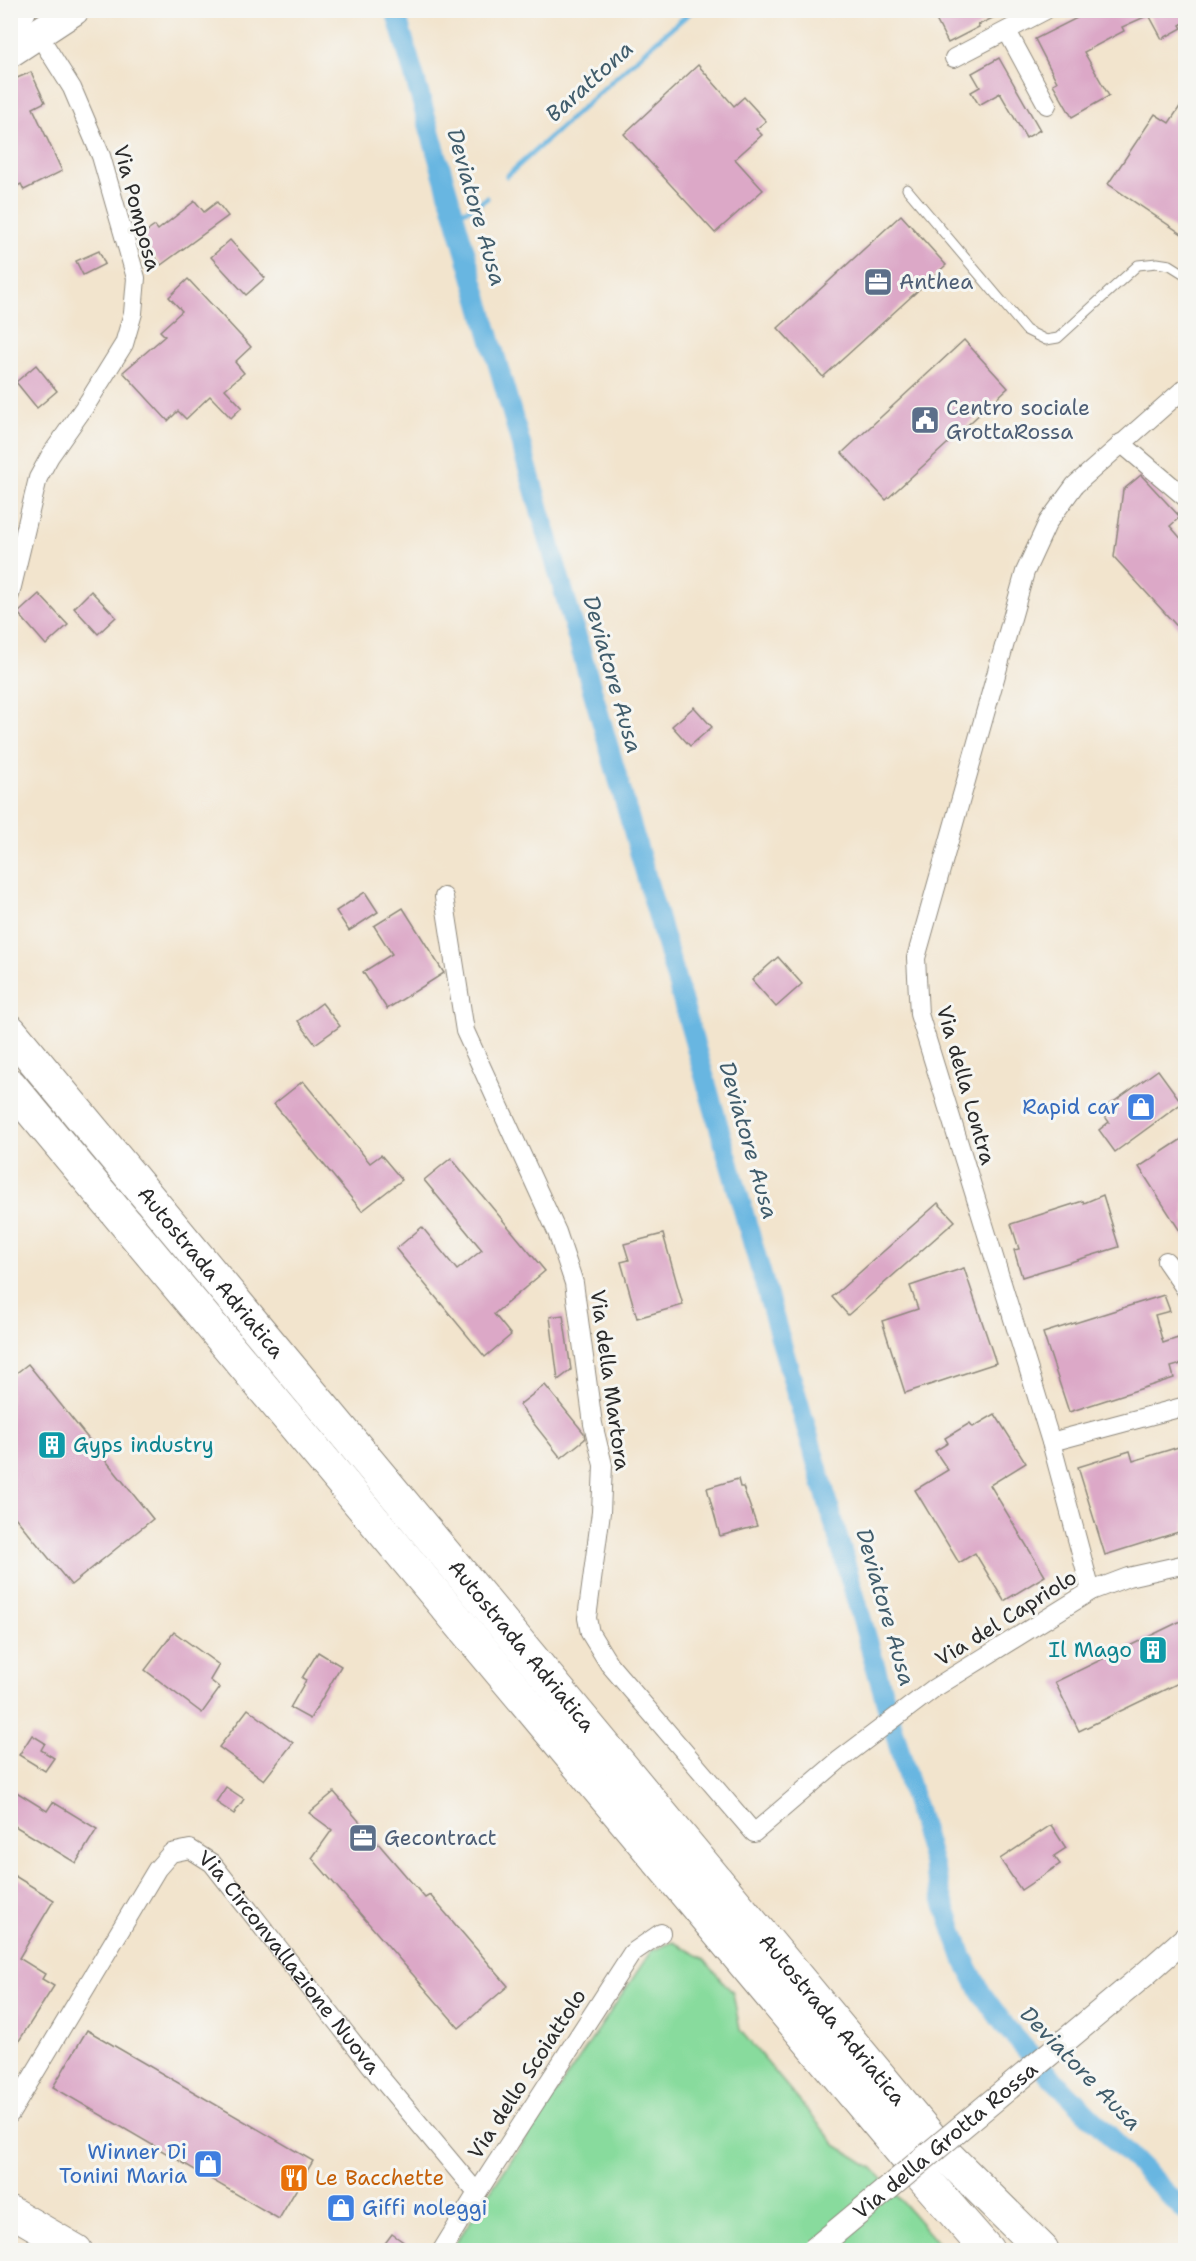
<svg xmlns="http://www.w3.org/2000/svg" width="1196" height="2261" viewBox="0 0 1196 2261" font-family="'Shantell Sans',sans-serif">
	<style>
		.green { fill: #88db9d; stroke: #5a8364; stroke-width: 1.5 }
		.lines { fill: none; stroke-linecap: round; stroke-linejoin: round }
		.stream { stroke: #67b6e1; stroke-width: 5 }
		.canal { stroke: #67b6e1; stroke-width: 20 }
		.building { fill: #dca8c7 }
		.service-casing { stroke: #8e887c; stroke-width: 11 }
		.minor-casing { stroke: #8e887c; stroke-width: 20 }
		.primary-casing { stroke: #8e887c; stroke-width: 32 }
		.motorway-casing { stroke: #8e887c; stroke-width: 35 }
		.service { stroke: #fff; stroke-width: 9 }
		.minor { stroke: #fff; stroke-width: 18 }
		.primary { stroke: #fff; stroke-width: 30 }
		.motorway { stroke: #fff; stroke-width: 33 }
		.tertiary-bridge-casing { stroke: #8e887c; stroke-width: 26; stroke-linecap: butt }
		.tertiary-bridge { stroke: #fff; stroke-width: 24 }
		.labels { text-anchor: middle; stroke-width: 6; stroke-linejoin: round; paint-order: stroke }
		.street-label { font-size: 21px; fill: #2b2b2b; stroke: #f6f6f2 }
		.service-label { font-size: 21px; fill: #4e5e75; stroke: #f6f6f2; text-anchor: start }
		.shop-label { font-size: 21px; fill: #366cbe; stroke: #f6f6f2; text-anchor: end }
		.culture-label { font-size: 21px; fill: #0d838f; stroke: #f6f6f2; text-anchor: start }
		.food-label { font-size: 21px; fill: #c56008; stroke: #f6f6f2; text-anchor: start }
		.water-label { font-size: 22px; font-style: italic; fill: #405c6b; stroke: #f6f6f2 }
	</style>
	<rect width="100%" height="100%" fill="#f6f6f2"/>
	<filter id="ink" filterUnits="userSpaceOnUse"><feTurbulence type="fractalNoise" baseFrequency=".0167" numOctaves="2"/><feDisplacementMap in="SourceGraphic" scale="12" xChannelSelector="R" yChannelSelector="G"/><feConvolveMatrix kernelMatrix="1 2 1 2 8 2 1 2 1" color-interpolation-filters="sRGB"/></filter>
	<filter id="wash" filterUnits="userSpaceOnUse"><feTurbulence type="fractalNoise" baseFrequency=".008" numOctaves="4" result="noise"/><feDisplacementMap in="SourceGraphic" scale="24" xChannelSelector="R" yChannelSelector="G"/><feGaussianBlur stdDeviation="1.35" result="paint"/><feColorMatrix in="noise" values="0 0 0 0 0 0 0 0 0 0 0 0 0 0 0 0 0 1.4 0 .05"/><feComposite in="paint" operator="in"/></filter>
	<g filter="url(#wash)">
		<rect width="100%" height="100%" fill="#f2e4cd"/>
		<polygon class="green" points="673,1942 703,1958 733,1993 740,2030 836,2145 873,2168 944,2250 451,2250 651,1951"/>
		<g class="lines">
			<g class="stream">
				<polyline points="507,176 654,43 693,10"/>
				<polyline points="454,214 475,207 487,198"/>
			</g>
			<polyline class="canal" points="395,10 944,1903 963,1958 982,1994 1006,2027 1045,2071 1186,2212"/>
		</g>
		<g id="blocks">
			<g class="building">
				<polygon points="931,10 1009,10 978,25 979,27 948,43"/>
				<polygon points="1073,10 1183,10 1185,22 1180,25 1182,28 1162,39 1149,15 1122,27 1124,31 1084,52 1109,96 1072,117 1053,84 1057,82 1035,39 1077,18"/>
				<polygon points="999,58 1040,130 1026,138 1000,93 979,105 971,92 980,87 972,73"/>
				<polygon points="698,65 734,106 744,97 766,121 756,129 762,135 735,159 763,190 715,233 624,134"/>
				<polygon points="31,72 45,102 33,108 62,171 24,190 21,184 10,190 10,81"/>
				<polygon points="1185,99 1185,236 1108,184 1155,114 1169,123"/>
				<polygon points="195,201 204,212 217,202 228,216 161,265 140,236 155,226 158,230"/>
				<polygon points="901,215 946,265 823,377 778,328"/>
				<polygon points="230,240 265,278 246,295 211,257"/>
				<polygon points="99,251 105,264 83,275 76,261"/>
				<polygon points="188,279 251,347 235,362 244,373 225,389 242,407 231,418 210,396 186,419 178,411 168,421 123,372 165,336 160,331 182,311 169,297"/>
				<polygon points="964,340 1008,388 886,500 842,453"/>
				<polygon points="36,365 57,391 37,408 16,382"/>
				<polygon points="1141,475 1180,517 1170,526 1185,543 1185,635 1114,557 1123,490"/>
				<polygon points="91,591 116,617 98,634 74,608"/>
				<polygon points="39,594 68,625 46,645 18,613"/>
				<polygon points="694,707 712,727 690,746 672,726"/>
				<polygon points="365,892 378,912 349,931 336,911"/>
				<polygon points="403,908 444,973 387,1009 363,972 392,954 374,926"/>
				<polygon points="778,957 802,984 776,1007 752,980"/>
				<polygon points="322,1003 340,1026 315,1044 298,1021"/>
				<polygon points="1158,1070 1182,1103 1115,1152 1099,1130 1109,1122 1101,1111"/>
				<polygon points="303,1081 370,1163 381,1155 402,1180 362,1211 274,1104"/>
				<polygon points="1185,1137 1185,1239 1139,1167"/>
				<polygon points="451,1158 545,1271 494,1314 511,1335 485,1357 396,1249 422,1227 457,1270 482,1250 424,1180"/>
				<polygon points="1103,1195 1119,1247 1022,1277 1014,1250 1019,1249 1011,1224 1083,1201 1084,1203"/>
				<polygon points="938,1203 955,1221 848,1315 832,1297"/>
				<polygon points="663,1234 683,1305 637,1318 621,1262 629,1260 624,1244"/>
				<polygon points="964,1268 996,1363 905,1393 882,1321 918,1309 910,1286"/>
				<polygon points="1164,1295 1170,1311 1155,1315 1163,1343 1178,1338 1185,1361 1185,1363 1171,1367 1174,1378 1069,1412 1043,1333"/>
				<polygon points="563,1315 571,1370 558,1380 550,1317"/>
				<polygon points="28,1364 153,1519 71,1585 10,1511 10,1378"/>
				<polygon points="545,1385 584,1433 585,1439 561,1458 519,1405"/>
				<polygon points="995,1414 1026,1463 990,1485 1045,1576 1004,1601 975,1553 959,1563 915,1490 948,1470 935,1451 948,1443 945,1438 970,1423 973,1427"/>
				<polygon points="1185,1445 1185,1530 1105,1555 1078,1467 1130,1451 1133,1461"/>
				<polygon points="738,1479 740,1487 743,1487 757,1526 720,1536 707,1488"/>
				<polygon points="1185,1619 1185,1680 1079,1731 1055,1682"/>
				<polygon points="174,1632 219,1665 210,1680 220,1688 202,1713 145,1670"/>
				<polygon points="318,1652 341,1666 310,1719 290,1708 306,1680 302,1678"/>
				<polygon points="248,1709 293,1743 264,1780 219,1747"/>
				<polygon points="32,1735 45,1743 41,1750 54,1758 45,1771 19,1755"/>
				<polygon points="226,1787 244,1799 234,1814 216,1802"/>
				<polygon points="10,1788 47,1811 53,1802 97,1829 76,1863 10,1823"/>
				<polygon points="334,1792 425,1898 430,1895 508,1986 459,2028 312,1858 332,1830 309,1813"/>
				<polygon points="1051,1825 1066,1848 1054,1856 1060,1864 1021,1890 1000,1859"/>
				<polygon points="10,1873 54,1900 19,1958 45,1974 42,1979 54,1986 10,2055"/>
				<polygon points="87,2030 313,2161 279,2219 53,2087"/>
				<polygon points="392,2234 415,2250 380,2250"/>
			</g>
		</g>
	</g>
	<g filter="url(#ink)">
		<use href="#blocks" fill-opacity="0" stroke="#8e887c" stroke-width="1.5"/>
		<g class="lines">
			<g class="service-casing">
				<polyline id="service" points="907,189 1026,330 1046,340 1058,338 1138,265 1157,263 1170,265 1186,275"/>
			</g>
			<g class="minor-casing">
				<g id="minor">
					<polyline points="1007,31 1047,105"/>
					<polyline points="954,58 1046,10"/>
					<polyline points="1121,443 1186,498"/>
					<polyline points="10,595 38,478 50,456 88,402 124,344 133,313 136,278 101,156 72,88 38,34"/>
					<polyline points="444,897 465,1031 557,1232 574,1283 593,1424 603,1465 601,1512 587,1618 590,1633 609,1664 754,1833 838,1761 933,1689 1091,1591 1128,1577 1186,1564"/>
					<polyline points="1166,1261 1186,1290"/>
					<polyline points="1051,1442 1186,1406"/>
					<polyline points="1091,1591 1051,1442 919,1014 916,958 1025,572 1048,522 1075,485 1186,387"/>
					<path id="s1" d="M10,2114l147,-245 14,-16 19,-4 22,14 168,214 97,116"/>
					<polyline points="442,2250 477,2193 632,1953 661,1933"/>
				</g>
			</g>
			<g class="primary-casing">
				<g id="primary">
					<polyline points="10,17 21,10"/>
					<polyline points="10,52 74,10"/>
					<polyline points="10,2211 77,2250"/>
				</g>
			</g>
			<g class="motorway-casing">
				<g id="motorway">
					<path id="s2" d="M10,1031l929,1117 103,102"/>
					<polyline points="10,1085 922,2176 987,2250"/>
				</g>
			</g>
			<use href="#service" class="service"/>
			<use href="#minor" class="minor"/>
			<use href="#primary" class="primary"/>
			<use href="#motorway" class="motorway"/>
			<g class="tertiary-bridge-casing">
				<g id="tertiary-bridge">
					<path id="s3" d="M814,2250l330,-275 42,-37"/>
				</g>
			</g>
			<use href="#tertiary-bridge" class="tertiary-bridge"/>
		</g>
	</g>
	<defs>
		<g id="office-square" transform="scale(1.5)"><rect x="-9" y="-9" width="18" height="18" rx="4" fill="#5c6f8a" stroke="#f6f6f2"/><path d="M-6-3h4V-5.5h4V-3h4V5H-6ZM-1-4.5V-3h2v-1.5ZM-6 0V1H6V0Z" fill="#fff"/></g>
		<g id="civic-square" transform="scale(1.5)"><rect x="-9" y="-9" width="18" height="18" rx="4" fill="#5c6f8a" stroke="#f6f6f2"/><path d="M-.6-6.5H3V-4.5H.6V-3L4-1V1h2V6H-6V1h2V-1L-.6-3ZM-1.2 2.5V6h2.4V2.5Z" fill="#fff"/></g>
		<g id="shop-square" transform="scale(1.5)"><rect x="-9" y="-9" width="18" height="18" rx="4" fill="#3f7fe0" stroke="#f6f6f2"/><path d="M-5-2.5h2.3a2.7 3.5 0 0 1 5.4 0H5L5.5 6h-11ZM-1.5-2.5h3a1.5 2.3 0 0 0-3 0Z" fill="#fff"/></g>
		<g id="building-square" transform="scale(1.5)"><rect x="-9" y="-9" width="18" height="18" rx="4" fill="#0f9aa8" stroke="#f6f6f2"/><path d="M-4-6H4V6H1V3H-1V6H-4ZM-2.5-4.3h1.7v1.8h-1.7ZM.8-4.3h1.7v1.8H.8ZM-2.5-1h1.7V.8h-1.7ZM.8-1h1.7V.8H.8Z" fill="#fff"/></g>
		<g id="restaurant-square" transform="scale(1.5)"><rect x="-9" y="-9" width="18" height="18" rx="4" fill="#e8710a" stroke="#f6f6f2"/><path d="M-5-6h1v4h1v-4h1v4h1v-4h1v5L-1.5 .5V6h-2V.5L-5-1ZM5-6V6H3V1.5H1.5Q1.5-4 5-6Z" fill="#fff"/></g>
	</defs>
	<g fill-rule="evenodd">
		<use href="#office-square" x="878" y="282"/>
		<use href="#civic-square" x="925" y="420"/>
		<use href="#shop-square" x="1141" y="1107"/>
		<use href="#building-square" x="52" y="1445"/>
		<use href="#building-square" x="1153" y="1650"/>
		<use href="#office-square" x="363" y="1838"/>
		<use href="#shop-square" x="208" y="2164"/>
		<use href="#restaurant-square" x="294" y="2178"/>
		<use href="#shop-square" x="341" y="2208"/>
	</g>
	<g class="labels">
		<g class="street-label">
			<text transform="translate(137 208) rotate(75)" y="7">Via Pomposa</text>
			<text transform="translate(966 1085) rotate(74)" y="7">Via della Lontra</text>
			<text dy="7" stroke="none"><textPath href="#s2" startOffset="314">Autostrada Adriatica</textPath></text>
			<text transform="translate(610 1380) rotate(82)" y="7">Via della Martora</text>
			<text transform="translate(1006 1618) rotate(-32)" y="7">Via del Capriolo</text>
			<text dy="7" stroke="none"><textPath href="#s2" startOffset="800">Autostrada Adriatica</textPath></text>
			<text dy="7" stroke="none"><textPath href="#s1" startOffset="478">Via Circonvallazione Nuova</textPath></text>
			<text dy="7" stroke="none"><textPath href="#s2" startOffset="1286">Autostrada Adriatica</textPath></text>
			<text transform="translate(527 2074) rotate(-57)" y="7">Via dello Scoiattolo</text>
			<text dy="7" stroke="none"><textPath href="#s3" startOffset="171">Via della Grotta Rossa</textPath></text>
		</g>
		<g class="service-label">
			<text x="899" y="289">Anthea</text>
			<text x="946" y="415">Centro sociale<tspan x="946" dy="24">GrottaRossa</tspan></text>
			<text x="384" y="1845">Gecontract</text>
		</g>
		<g class="shop-label">
			<text x="1120" y="1114">Rapid car</text>
			<text x="187" y="2159">Winner Di<tspan x="187" dy="24">Tonini Maria</tspan></text>
			<text x="362" y="2215" text-anchor="start">Giffi noleggi</text>
		</g>
		<g class="culture-label">
			<text x="73" y="1452">Gyps industry</text>
			<text x="1132" y="1657" text-anchor="end">Il Mago</text>
		</g>
		<g class="food-label">
			<text x="315" y="2185">Le Bacchette</text>
		</g>
		<g class="water-label">
			<text transform="translate(589 81) rotate(-42)" y="8">Barattona</text>
			<text transform="translate(477 207) rotate(74)" y="8">Deviatore Ausa</text>
			<text transform="translate(613 674) rotate(74)" y="8">Deviatore Ausa</text>
			<text transform="translate(749 1140) rotate(74)" y="8">Deviatore Ausa</text>
			<text transform="translate(886 1607) rotate(74)" y="8">Deviatore Ausa</text>
			<text transform="translate(1081 2068) rotate(46)" y="8">Deviatore Ausa</text>
		</g>
	</g>
	<rect width="1196" height="2261" fill="none" stroke="#f6f6f2" stroke-width="36"/>
</svg>
